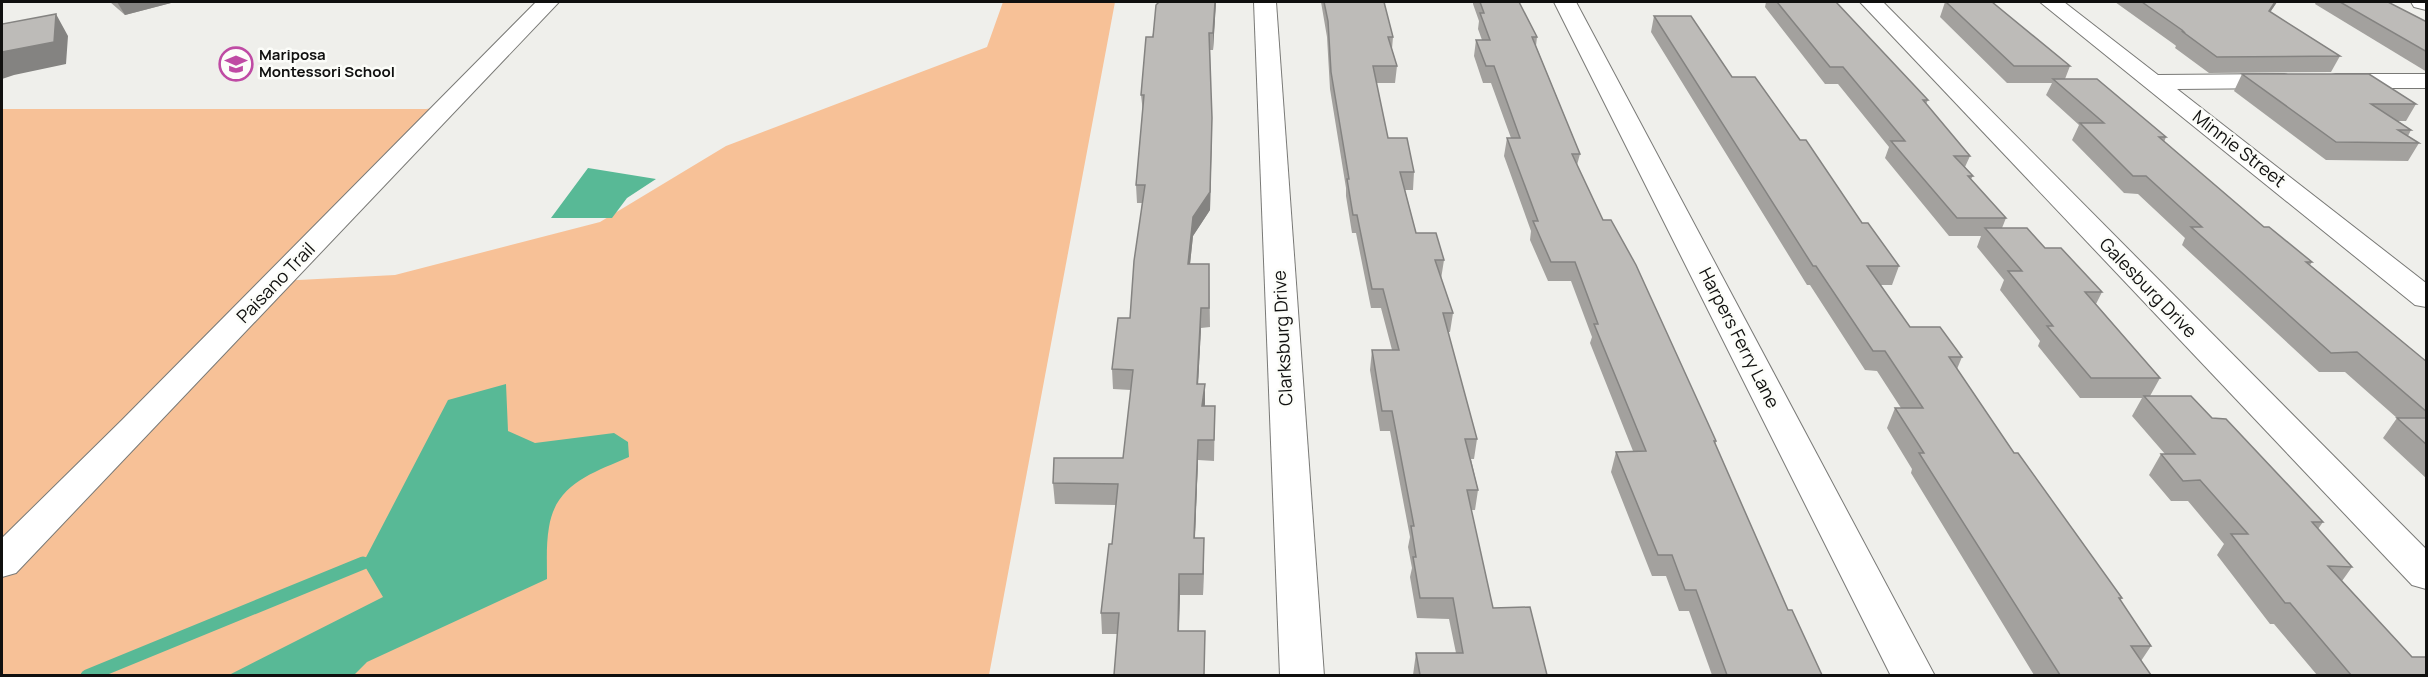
<svg xmlns="http://www.w3.org/2000/svg" width="2428" height="677" viewBox="0 0 2428 677" font-family="Manrope,sans-serif">
	<style>
		.green { fill: #f7c197 }
		.water { fill: #58b996 }
		.lines { fill: none; stroke-linecap: round; stroke-linejoin: round }
		.stream { stroke: #58b996; stroke-width: 13 }
		.street-casing { stroke: #797976; stroke-width: 2 }
		.street { fill: #fff; fill-rule: evenodd }
		.wall { fill: #a3a19e }
		.shaded-wall { fill: #848381 }
		.building { fill: #bdbbb8; stroke: #848381; stroke-width: 1.5 }
		.labels { text-anchor: middle; stroke-width: 5; stroke-linejoin: round; paint-order: stroke }
		.far-poi-label { font-size: 15px; font-weight: bold; fill: #10100f; stroke: #fcfdf9; text-anchor: start }
		.street-label { font-size: 18px; fill: #10100f; stroke: #fcfdf9 }
	</style>
	<rect width="100%" height="100%" fill="#efefeb"/>
	<polygon class="green" points="1003,2 1115,2 989,675 2,675 2,109 426,109 447,106 279,281 395,275 600,222 726,146 987,47"/>
	<g class="water">
		<polygon points="588,168 656,179 627,198 612,218 551,218"/>
		<path d="M506,384l2,47 27,12 79,-10 14,9 1,15c-36,16 -73,26 -80,70 -3,17 -2,35 -2,52l-180,83 -13,13h-125l154,-78 -20,-34 85,-163z"/>
	</g>
	<g class="lines">
		<polyline class="stream" points="87,676 363,563"/>
		<g class="street-casing">
			<g id="street">
				<polygon points="536,2 559,2 16,573 2,577 2,538 122,420"/>
				<polygon points="1254,2 1276,2 1324,676 1280,676"/>
				<polygon points="1554,2 1576,2 1935,676 1891,676"/>
				<polygon points="1860,2 1883,2 2426,549 2426,589 2412,585"/>
				<polygon points="2040,2 2064,2 2158,75 2284,74 2293,76 2296,81 2293,86 2284,88 2177,89 2426,283 2426,307 2415,305"/>
				<polygon points="2411,2 2426,2 2426,10 2414,7"/>
				<polygon points="2336,74 2426,74 2426,88 2336,88 2327,86 2324,81 2327,76"/>
			</g>
		</g>
		<use href="#street" class="street"/>
	</g>
	<g class="wall">
		<polygon points="110,2 170,2 171,3 125,15"/>
		<polygon points="1159,2 1216,2 1213,50 1210,50 1212,135 1210,210 1193,236 1190,264 1209,264 1210,327 1201,328 1198,384 1205,406 1215,406 1214,461 1198,460 1195,538 1204,538 1203,595 1180,595 1179,631 1117,634 1102,634 1101,613 1112,544 1116,505 1055,504 1053,483 1123,458 1131,390 1113,389 1112,369 1130,318 1142,203 1137,203 1136,185 1143,112 1141,95"/>
		<polygon points="1321,2 1384,2 1393,37 1392,49 1397,66 1395,83 1376,83 1388,138 1414,172 1413,190 1405,190 1416,233 1444,260 1441,279 1453,313 1450,332 1448,332 1477,439 1474,459 1471,459 1478,490 1475,510 1471,510 1493,608 1547,675 1413,675 1416,653 1456,653 1449,619 1417,618 1410,577 1412,568 1408,547 1410,537 1390,431 1380,431 1370,370 1372,350 1392,350 1381,308 1371,308 1356,233 1352,233 1346,196 1346,188 1330,89 1327,37"/>
		<polygon points="1473,2 1519,2 1537,37 1536,46 1580,154 1577,165 1603,220 1716,441 1715,444 1788,610 1822,675 1712,675 1689,611 1679,611 1666,576 1652,576 1611,472 1616,452 1633,451 1590,343 1592,337 1571,281 1548,281 1530,240 1531,231 1504,156 1507,138 1511,138 1491,83 1483,83 1474,56 1476,40 1482,40 1478,29 1479,21 1473,4"/>
		<polygon points="1766,2 1836,2 1928,100 1926,104 1970,156 1965,167 1973,176 1971,179 2006,218 2002,228 2045,248 2102,292 2096,304 2160,378 2150,396 2212,418 2323,522 2318,529 2352,567 2342,581 2427,675 2317,675 2274,624 2270,624 2217,555 2224,544 2188,501 2171,501 2149,475 2161,454 2165,454 2132,416 2142,398 2080,398 2038,346 2040,341 2000,290 2004,280 1977,247 1981,236 1949,236 1885,158 1889,147 1838,84 1825,84 1765,7"/>
		<polygon points="1945,2 1992,2 2070,66 2065,79 2166,137 2164,142 2264,227 2312,262 2310,265 2427,362 2427,479 2383,438 2397,418 2345,372 2319,372 2182,245 2185,238 2138,194 2124,193 2072,140 2079,125 2046,95 2052,83 2007,83 1940,17"/>
		<polygon points="2115,2 2277,2 2270,12 2340,56 2331,72 2209,73 2175,48 2176,46 2175,45"/>
		<polygon points="2316,2 2388,2 2427,22 2427,72 2315,4"/>
		<polygon points="1654,16 1732,77 1800,140 1862,223 1899,266 1892,285 1880,285 1910,327 1962,357 1957,369 2014,453 2122,598 2120,601 2151,646 2141,661 2151,675 2034,675 1911,473 1912,469 1887,428 1895,408 1901,408 1877,371 1865,370 1810,285 1807,285 1651,32"/>
		<polygon points="2242,74 2416,104 2406,121 2398,121 2411,130 2408,136 2419,143 2408,161 2326,160 2234,91"/>
	</g>
	<g class="shaded-wall">
		<polygon points="117,2 170,2 171,3 125,15"/>
		<polygon points="1215,2 1216,2 1213,50 1213,33"/>
		<polygon points="2275,2 2277,2 2261,26 2269,11"/>
		<polygon points="56,14 68,36 66,64 14,75 2,79 2,52"/>
		<polygon points="1212,118 1210,210 1193,236 1188,283 1188,264 1193,217"/>
		<polygon points="1201,308 1201,328 1197,404 1197,384"/>
		<polygon points="1205,384 1205,404 1202,426 1202,406"/>
		<polygon points="1198,440 1198,460 1194,559 1194,538"/>
		<polygon points="1204,538 1204,559 1203,595 1203,574"/>
		<polygon points="1179,574 1180,595 1178,652 1178,631"/>
	</g>
	<g class="building">
		<polygon points="1159,2 1215,2 1213,33 1209,33 1212,118 1210,192 1193,217 1188,264 1209,264 1209,308 1201,308 1197,384 1205,384 1202,406 1215,406 1214,440 1198,440 1194,538 1204,538 1203,574 1179,574 1178,631 1205,631 1204,675 1114,675 1119,613 1101,613 1109,544 1112,544 1118,484 1053,483 1054,458 1123,458 1133,370 1112,369 1118,318 1130,318 1134,261 1145,185 1136,185 1144,95 1141,95 1146,37 1153,37 1156,5"/>
		<polygon points="1324,2 1384,2 1393,37 1388,37 1397,66 1373,66 1388,138 1407,138 1414,172 1400,172 1416,233 1436,233 1444,260 1435,260 1453,313 1443,313 1477,439 1465,439 1478,490 1467,490 1493,608 1530,607 1547,675 1420,675 1416,653 1463,653 1453,598 1420,598 1413,557 1416,557 1411,526 1414,526 1392,411 1382,411 1372,350 1399,350 1383,289 1372,289 1357,215 1353,215 1347,179 1349,179 1331,72 1328,21"/>
		<polygon points="1480,2 1519,2 1537,37 1532,37 1580,154 1572,154 1603,220 1611,220 1636,265 1716,441 1714,441 1788,610 1792,610 1822,675 1727,675 1696,590 1685,590 1672,555 1658,555 1616,452 1646,451 1594,324 1598,324 1575,262 1551,262 1533,221 1538,221 1507,138 1520,138 1494,66 1486,66 1476,40 1490,40 1480,13 1484,13"/>
		<polygon points="1777,2 1836,2 1928,100 1923,100 1970,156 1954,156 1973,176 1968,176 2006,218 1957,218 1891,141 1905,141 1843,67 1830,67"/>
		<polygon points="1946,2 1992,2 2070,66 2014,66"/>
		<polygon points="2142,2 2275,2 2269,11 2340,56 2217,57 2183,32 2184,32 2182,30"/>
		<polygon points="2340,2 2388,2 2427,22 2427,52"/>
		<polygon points="56,14 54,42 2,52 2,24"/>
		<polygon points="1654,16 1691,16 1732,77 1755,77 1800,140 1806,140 1862,223 1868,223 1899,266 1867,266 1910,327 1940,327 1962,357 1949,357 2014,453 2018,453 2122,598 2119,598 2151,646 2131,646 2151,675 2060,675 1919,453 1924,453 1895,408 1923,408 1885,351 1873,351 1816,266 1813,266"/>
		<polygon points="2242,74 2369,74 2416,104 2371,104 2411,130 2398,130 2419,143 2336,142"/>
		<polygon points="2053,79 2097,79 2166,137 2159,137 2264,227 2269,227 2312,262 2306,262 2427,362 2427,412 2357,352 2331,353 2191,227 2202,227 2146,176 2133,176 2080,123 2104,123"/>
		<polygon points="1985,228 2027,228 2045,248 2061,248 2102,292 2085,292 2160,378 2091,378 2047,326 2053,326 2008,271 2022,271"/>
		<polygon points="2144,396 2191,396 2212,418 2226,419 2323,522 2312,522 2352,567 2328,566 2412,657 2427,657 2427,675 2351,675 2290,603 2285,603 2231,534 2248,534 2200,480 2183,481 2161,454 2195,454"/>
		<polygon points="2397,418 2427,418 2427,445"/>
	</g>
	<defs>
		<g id="school-ring" transform="scale(1.725)"><circle r="9.5" fill="#fcfdf9" stroke="#bf4ba4" stroke-width="1.5"/><path d="M0-5L7-2L0 1L-7-2ZM-4 1L0 2.5L4 1V4Q0 6-4 4Z" fill="#bf4ba4"/></g>
	</defs>
	<g fill-rule="evenodd">
		<use href="#school-ring" x="236" y="64"/>
	</g>
	<g class="labels">
		<g class="far-poi-label">
			<text x="259" y="60">Mariposa<tspan x="259" dy="17">Montessori School</tspan></text>
		</g>
		<g class="street-label">
			<text transform="translate(2239 149) rotate(38)" y="6">Minnie Street</text>
			<text transform="translate(276 283) rotate(-46)" y="6">Paisano Trail</text>
			<text transform="translate(2148 288) rotate(46)" y="6">Galesburg Drive</text>
			<text transform="translate(1283 338) rotate(-93)" y="6">Clarksburg Drive</text>
			<text transform="translate(1739 338) rotate(63)" y="6">Harpers Ferry Lane</text>
		</g>
	</g>
	<rect width="2428" height="677" fill="none" stroke="#10100f" stroke-width="6"/>
</svg>
